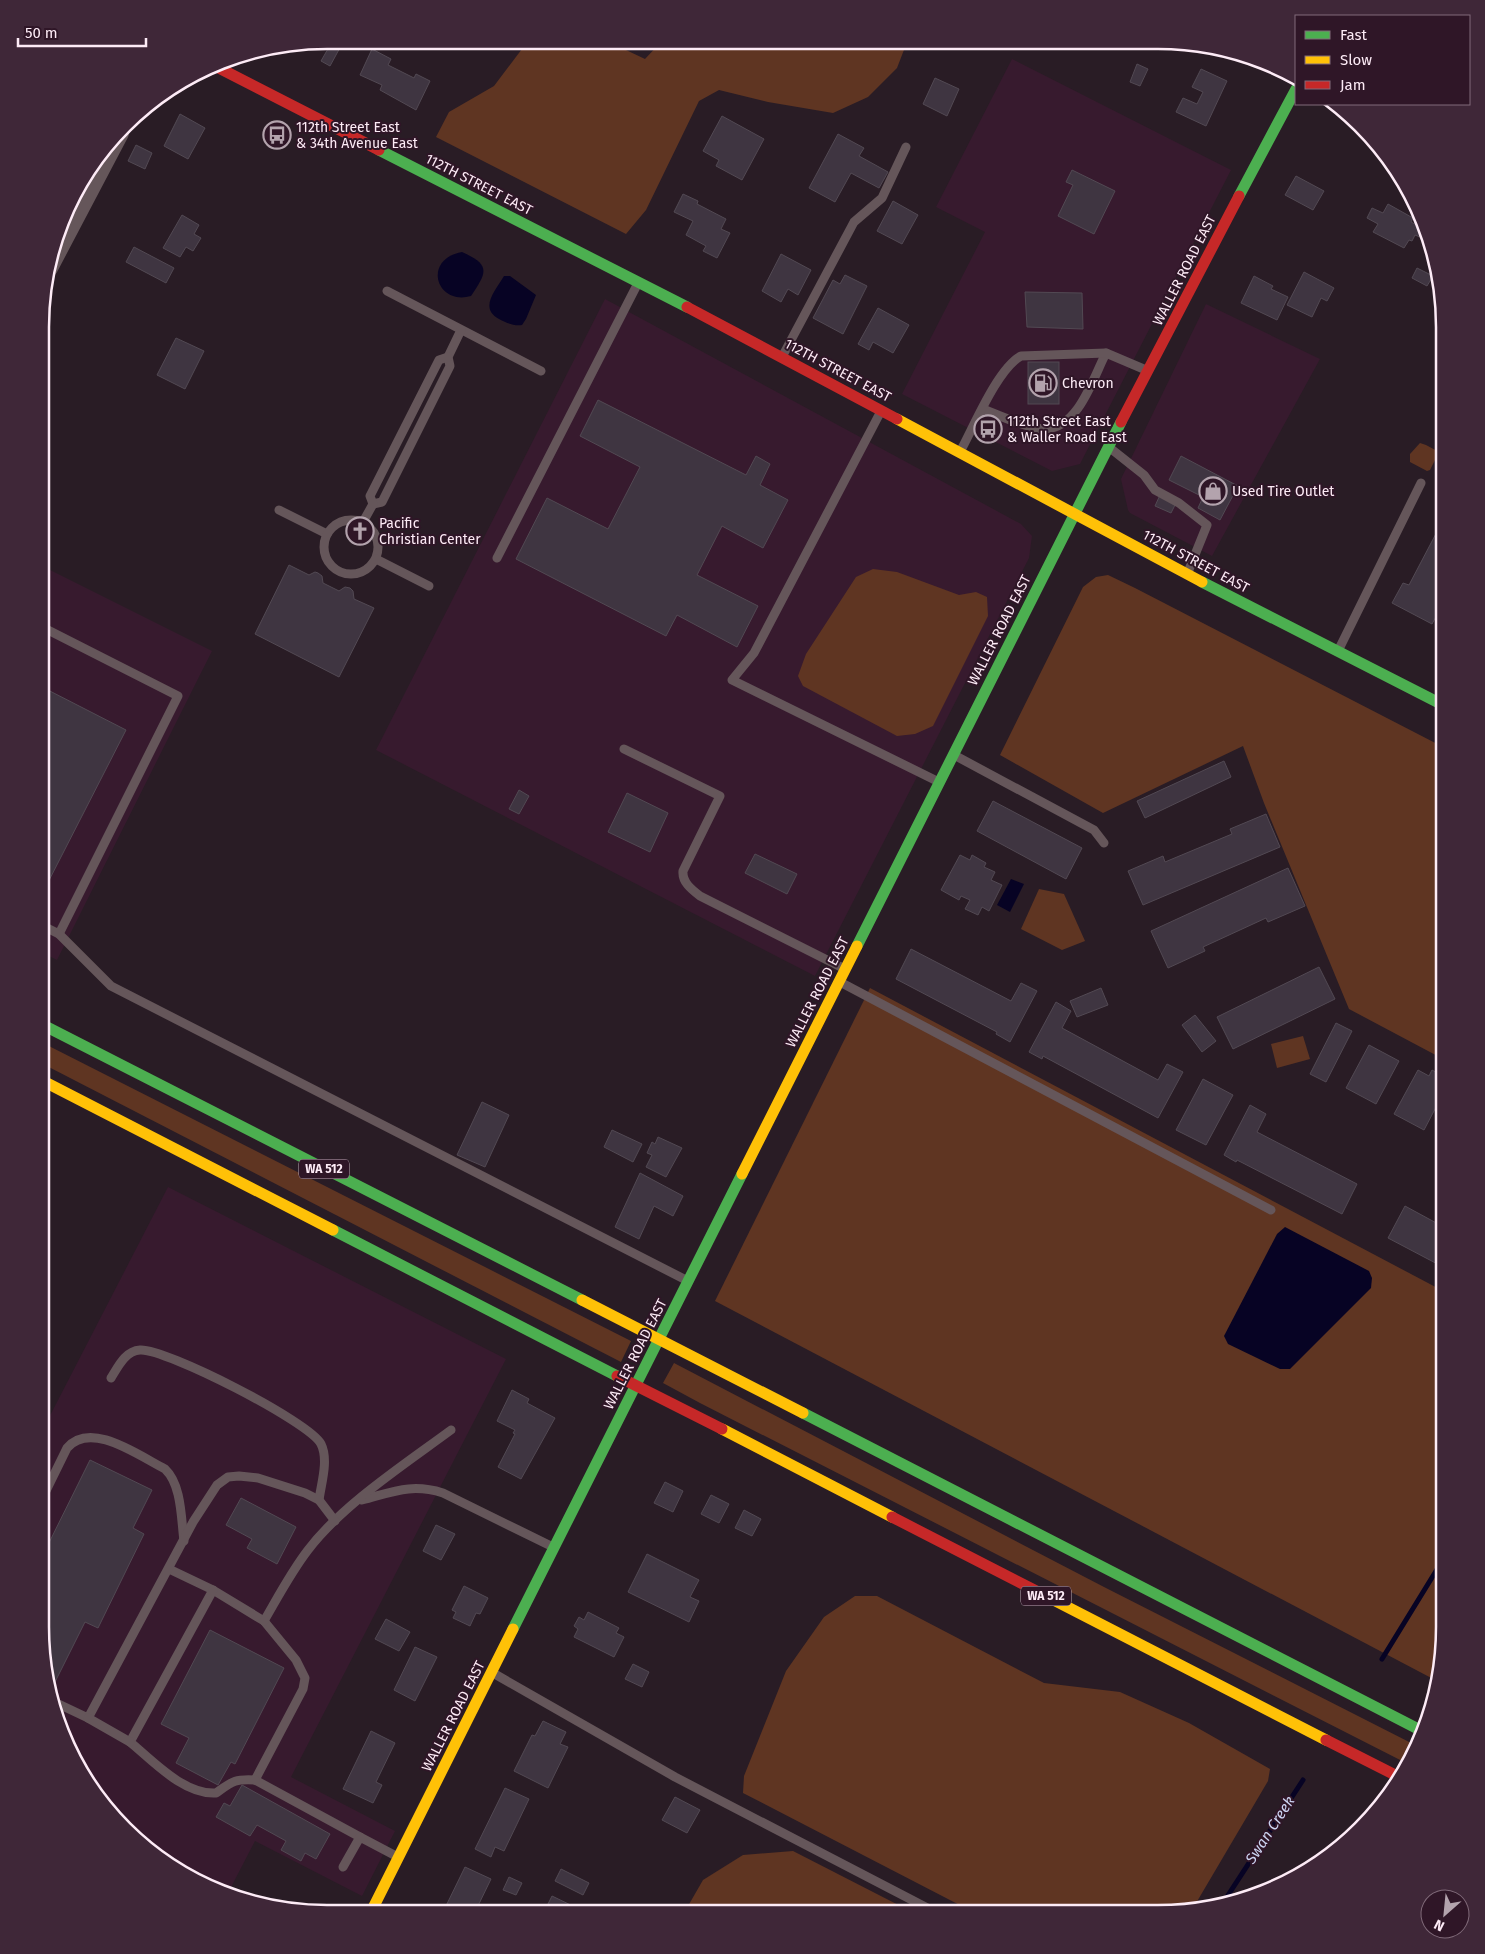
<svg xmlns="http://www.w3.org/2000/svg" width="1485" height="1954" viewBox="0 0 1485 1954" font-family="'Fira Sans',sans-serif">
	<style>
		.built { fill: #371a2e }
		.green { fill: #5f3522 }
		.water { fill: #070324 }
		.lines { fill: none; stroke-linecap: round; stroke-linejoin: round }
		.stream { stroke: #070324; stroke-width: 5 }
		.building { fill: #3f3541; stroke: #524953 }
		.lane { stroke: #65565a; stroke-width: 9 }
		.street { stroke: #65565a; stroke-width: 18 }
		.fast { stroke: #4caf50; stroke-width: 11 }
		.slow { stroke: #ffc107; stroke-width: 11 }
		.jam { stroke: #c62828; stroke-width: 11 }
		.labels { text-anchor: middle; stroke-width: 4; stroke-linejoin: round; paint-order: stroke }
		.shield { fill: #2f1627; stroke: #bfabb8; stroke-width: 1 }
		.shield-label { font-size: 12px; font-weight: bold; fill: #fdebf6 }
		.poi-label { font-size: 14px; fill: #fdebf6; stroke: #2f1627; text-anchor: start }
		.street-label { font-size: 14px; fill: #fdebf6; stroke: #2f1627 }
		.water-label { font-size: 15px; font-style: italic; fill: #cdd4f2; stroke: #2f1627 }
		.rim { fill: none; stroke: #fdebf6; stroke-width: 2.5 }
	</style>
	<rect width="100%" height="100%" fill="#291c25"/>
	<g class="built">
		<polygon points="1012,59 1231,170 1080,464 1052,471 902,394 985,232 936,207"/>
		<polygon points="605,299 1021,524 1032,536 1029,558 815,976 376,750"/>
		<polygon points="1206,304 1320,359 1212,556 1130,513 1128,510 1121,479"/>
		<polygon points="42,566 212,651 57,960 41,952"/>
		<polygon points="168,1187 506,1359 291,1777 395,1831 362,1896 255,1841 227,1895 167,1866 111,1817 70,1755 50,1702 40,1628 40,1435"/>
	</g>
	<g class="green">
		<polygon points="528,41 607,41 645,59 662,41 907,42 897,68 868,97 833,113 768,102 719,90 699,101 646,210 626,234 436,137 449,112 494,86"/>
		<polygon points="1420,443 1426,445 1439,452 1430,470 1427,471 1410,462 1410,454"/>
		<polygon points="873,569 897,572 959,595 976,592 987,597 988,616 933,726 915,734 897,736 803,686 798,676 806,654 856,577"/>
		<polygon points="1108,575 1135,588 1445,748 1445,1060 1349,1009 1264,803 1243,746 1103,813 1000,755 1083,587 1096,577"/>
		<polygon points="1039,889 1064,894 1085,941 1062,950 1021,929"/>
		<polygon points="870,988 1445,1292 1444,1647 1437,1681 715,1301"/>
		<polygon points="1303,1036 1310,1059 1277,1068 1271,1044"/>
		<polygon points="41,1042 631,1341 621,1362 41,1063"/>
		<polygon points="674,1363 1104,1587 1417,1746 1408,1764 700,1403 663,1383"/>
		<polygon points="855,1596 877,1596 1044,1683 1120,1692 1189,1723 1270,1769 1268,1781 1192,1910 1159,1914 975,1913 743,1793 744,1776 786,1671 824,1617"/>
		<polygon points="793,1851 914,1913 684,1913 703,1880 743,1855"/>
	</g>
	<g class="water">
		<path d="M462,252c29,13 25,20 9,44 -35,10 -49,-37 -9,-44z"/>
		<path d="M504,276h6l26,19 -10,24 -4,6c-9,1 -15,-2 -23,-6 -20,-11 -4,-28 5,-43z"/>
		<polygon points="1011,879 1024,884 1010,912 997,905"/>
		<polygon points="1285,1227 1369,1271 1372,1278 1371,1288 1290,1369 1280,1369 1228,1344 1224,1336 1277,1234"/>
	</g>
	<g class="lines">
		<g class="stream">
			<polyline points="1382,1659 1444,1558"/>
			<polyline points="1221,1906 1303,1780"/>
		</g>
	</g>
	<g class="building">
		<polygon points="333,40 342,44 330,66 321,61"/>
		<polygon points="372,49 391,59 388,65 414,78 416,74 430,81 416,110 380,90 382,85 360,75"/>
		<polygon points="1137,64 1148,69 1140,86 1130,82"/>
		<polygon points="1201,69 1227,81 1206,126 1176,112 1183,98 1197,104 1203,92 1192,87"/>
		<polygon points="935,78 959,89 947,116 923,104"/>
		<polygon points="180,114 205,128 188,159 164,146"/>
		<polygon points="722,116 764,139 742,180 716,166 719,160 703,151"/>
		<polygon points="838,134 864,148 859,156 888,172 879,188 851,173 835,202 809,188"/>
		<polygon points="136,145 152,153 145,169 128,161"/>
		<polygon points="1072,170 1115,191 1094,234 1058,216 1073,185 1066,182"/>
		<polygon points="1296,176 1324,191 1313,210 1285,195"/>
		<polygon points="683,194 698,201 697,204 726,219 721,229 730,233 717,258 703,251 706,246 686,235 693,221 674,212"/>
		<polygon points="893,201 918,215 902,244 877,231"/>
		<polygon points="1388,204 1413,218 1411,222 1424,229 1420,237 1415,235 1412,241 1409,240 1404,248 1373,232 1378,224 1367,218 1372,208 1383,213"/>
		<polygon points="182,215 199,225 194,234 201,238 193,251 186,247 180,257 163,248"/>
		<polygon points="134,247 174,268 166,283 126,262"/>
		<polygon points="781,254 811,270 798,295 788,289 781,302 762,291"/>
		<polygon points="1417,268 1433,276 1427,286 1412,278"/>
		<polygon points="1304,272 1334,288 1327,301 1321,298 1312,317 1287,305"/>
		<polygon points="845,275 867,286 843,334 813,318 833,280 840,284"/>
		<polygon points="1254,276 1273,286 1271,289 1288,297 1277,320 1241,303"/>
		<polygon points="1025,292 1082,293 1083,329 1027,327"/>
		<polygon points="878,308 909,325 893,353 873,342 869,350 858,344"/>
		<polygon points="176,338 204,351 185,389 157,375"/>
		<rect x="1028" y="362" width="31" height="42"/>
		<polygon points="598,400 746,475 756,456 770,464 760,485 788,500 763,548 722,526 697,575 758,606 737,647 677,615 666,636 516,559 547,498 608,529 640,467 580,436"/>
		<polygon points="1181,456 1238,486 1220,520 1198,508 1203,497 1169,480"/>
		<polygon points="1160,495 1176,503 1171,513 1155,506"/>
		<polygon points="1440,526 1445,529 1445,600 1432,624 1392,603 1403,583 1409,585"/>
		<polygon points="289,565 309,575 315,572 318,573 322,576 323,583 339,591 345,587 350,588 353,591 354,599 374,608 339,677 255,634"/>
		<polygon points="42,687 126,730 41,896"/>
		<polygon points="1224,761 1231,777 1145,818 1137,801"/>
		<polygon points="519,790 529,796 519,814 509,809"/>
		<polygon points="627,793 668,813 650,852 608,832"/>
		<polygon points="993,801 1082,848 1066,879 977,831"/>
		<polygon points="1266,814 1280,847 1143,905 1128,871 1163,856 1165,862 1232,834 1230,829"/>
		<polygon points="755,854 797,874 787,894 745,873"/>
		<polygon points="960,855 970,860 972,855 986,863 984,867 995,872 991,880 1002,885 989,911 982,907 978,915 965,909 970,900 961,896 959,900 941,890"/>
		<polygon points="1288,868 1305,906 1268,922 1266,918 1203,947 1205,951 1168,968 1151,931"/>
		<polygon points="911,949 1011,1001 1021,983 1037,991 1010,1042 996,1034 997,1032 896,979"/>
		<polygon points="1319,967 1335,999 1233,1049 1217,1017"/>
		<polygon points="1101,988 1108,1005 1077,1017 1070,1001"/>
		<polygon points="1056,1002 1071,1011 1062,1028 1158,1080 1167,1064 1183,1072 1158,1118 1043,1056 1042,1059 1029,1052"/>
		<polygon points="1195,1015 1216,1041 1202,1052 1182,1025"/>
		<polygon points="1336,1023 1352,1031 1326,1082 1310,1074"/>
		<polygon points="1369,1045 1399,1061 1376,1104 1346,1088"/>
		<polygon points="1418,1070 1429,1076 1432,1070 1445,1077 1445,1090 1424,1130 1394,1114"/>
		<polygon points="1203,1079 1233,1095 1206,1145 1176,1130"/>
		<polygon points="482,1102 509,1115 485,1167 457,1155"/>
		<polygon points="1250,1105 1266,1114 1257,1132 1357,1184 1342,1214 1237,1160 1236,1162 1224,1155"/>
		<polygon points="612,1130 642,1144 633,1162 604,1147"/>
		<polygon points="658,1137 682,1148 666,1177 646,1167 652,1155 647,1153 652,1142 655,1144"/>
		<polygon points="640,1173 683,1196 673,1216 654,1206 639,1239 615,1227"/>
		<polygon points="1405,1206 1440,1225 1438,1229 1445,1232 1445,1268 1388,1238"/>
		<polygon points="512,1390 529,1399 527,1403 555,1418 521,1479 498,1467 515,1434 513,1433 515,1430 497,1421"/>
		<polygon points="90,1460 152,1490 133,1528 144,1534 98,1628 85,1622 49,1694 40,1628 40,1561"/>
		<polygon points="665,1482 683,1491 673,1512 654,1503"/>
		<polygon points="711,1495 729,1504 719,1523 701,1514"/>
		<polygon points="241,1498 296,1527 277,1564 247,1548 252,1539 226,1525"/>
		<polygon points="744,1510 761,1519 752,1536 735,1528"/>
		<polygon points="436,1525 455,1534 441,1560 423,1551"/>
		<polygon points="647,1554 699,1580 690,1597 699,1601 689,1622 628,1592"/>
		<polygon points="464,1586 488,1598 480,1614 476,1613 470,1626 453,1618 456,1612 452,1610"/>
		<polygon points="588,1612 619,1628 616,1633 624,1637 614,1657 574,1637 578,1629 574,1626 579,1617 584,1620"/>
		<polygon points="386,1619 410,1632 399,1651 375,1639"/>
		<polygon points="210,1630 284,1668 235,1764 231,1762 218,1785 176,1763 189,1738 161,1724"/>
		<polygon points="415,1647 437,1657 415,1701 394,1690"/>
		<polygon points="633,1664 649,1672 642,1687 625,1679"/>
		<polygon points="543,1721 566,1732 560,1744 568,1747 548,1788 514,1771 532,1735 535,1736"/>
		<polygon points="371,1731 395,1743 376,1782 382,1785 373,1803 343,1789"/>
		<polygon points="242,1785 330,1834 316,1859 305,1853 301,1861 281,1850 286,1841 257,1825 250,1836 216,1817 224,1803 230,1806"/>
		<polygon points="505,1788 529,1799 504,1851 495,1847 491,1857 475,1849"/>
		<polygon points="675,1797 700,1810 687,1833 662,1820"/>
		<polygon points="465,1867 491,1879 475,1912 443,1912"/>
		<polygon points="561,1869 589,1883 583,1895 555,1881"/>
		<polygon points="509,1877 522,1883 516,1895 503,1890"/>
		<polygon points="552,1896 579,1909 577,1912 544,1912"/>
		<polygon points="287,1902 308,1912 283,1910"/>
	</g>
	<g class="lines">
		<g class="lane">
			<polyline points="387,291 541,371"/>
			<polyline points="782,357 854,222 882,198 906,147"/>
			<path d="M983,409c15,6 48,21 63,20 33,-2 47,-51 60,-76"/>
			<polyline points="880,413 754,653 732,680 937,781"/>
			<polyline points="1110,448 1144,475 1155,490 1179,503 1207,525 1188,572"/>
			<path d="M961,450c13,-24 37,-82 60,-94l85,-3 40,17"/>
			<polyline points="373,504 382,502 450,366 448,357 461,330"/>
			<polyline points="279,510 327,534"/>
			<circle cx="351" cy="547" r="27"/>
			<polyline points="363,522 373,504 370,496 439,360 448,357"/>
			<polyline points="497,558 638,283"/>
			<polyline points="376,559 429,586"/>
			<polyline points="42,627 178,696 59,934"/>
			<polyline points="1339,649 1421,483"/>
			<path d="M624,749l96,47 -37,75c-1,11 8,18 17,25l143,72"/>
			<polyline points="954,755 1094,830 1104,843"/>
			<polyline points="41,925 59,934 111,986 686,1280"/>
			<polyline points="840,982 1271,1210"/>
			<path d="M111,1378c7,-11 14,-27 29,-28 25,-2 170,72 181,94 8,16 0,40 -2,56"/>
			<path d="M362,1500c31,-8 49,-17 81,-7l110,54"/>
			<path d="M40,1503l27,-55c24,-28 72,8 98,21 17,16 16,50 19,72"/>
			<polyline points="169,1569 213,1590 264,1621 296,1660 305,1678 303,1689 255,1780 360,1837"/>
			<path d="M213,1590l-83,152c23,19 54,53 86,51 17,-12 18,-14 39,-13"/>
			<path d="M264,1621c14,-24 27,-49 44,-71 34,-45 97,-86 143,-120"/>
			<polyline points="493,1673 675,1777 937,1913"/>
			<polyline points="50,1700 88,1718 193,1522 217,1485 228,1477 239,1476 258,1478 305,1493 319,1500 335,1521"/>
			<polyline points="88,1718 130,1742"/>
			<polyline points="343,1867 360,1837 396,1856"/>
		</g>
		<polyline class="street" points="49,268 120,133"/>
		<g class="fast">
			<polyline points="379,150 687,307"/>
			<polyline points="1239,196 1296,89"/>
			<polyline points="1202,582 1445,706"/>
			<polyline points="857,946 1121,422"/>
			<polyline points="41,1024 582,1300"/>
			<polyline points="333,1230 617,1376"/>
			<polyline points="803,1413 1424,1732"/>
			<polyline points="513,1629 742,1174"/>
		</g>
		<g class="slow">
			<polyline points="897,419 1202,582"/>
			<polyline points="41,1080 333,1230"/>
			<polyline points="742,1174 857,946"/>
			<polyline points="582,1300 803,1413"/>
			<polyline points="722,1429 892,1517"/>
			<polyline points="1046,1596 1326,1740"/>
			<polyline points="371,1912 513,1629"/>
		</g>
		<g class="jam">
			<polyline points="215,66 379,150"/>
			<polyline points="687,307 897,419"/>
			<polyline points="1121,422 1239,196"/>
			<polyline points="617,1376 722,1429"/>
			<polyline points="892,1517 1046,1596"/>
			<polyline points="1326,1740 1401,1778"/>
		</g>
	</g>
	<defs>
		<g id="bus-ring" transform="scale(1.4375)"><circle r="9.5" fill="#2f1627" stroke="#b3a3ad" stroke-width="1.5"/><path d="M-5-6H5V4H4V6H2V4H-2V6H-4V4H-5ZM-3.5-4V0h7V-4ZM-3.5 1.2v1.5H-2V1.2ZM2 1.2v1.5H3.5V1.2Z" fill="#b3a3ad"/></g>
		<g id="fuel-ring" transform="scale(1.4375)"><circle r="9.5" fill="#2f1627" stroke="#b3a3ad" stroke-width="1.5"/><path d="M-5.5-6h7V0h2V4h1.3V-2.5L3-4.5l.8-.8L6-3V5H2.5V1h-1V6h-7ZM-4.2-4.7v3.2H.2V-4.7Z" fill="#b3a3ad"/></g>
		<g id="shop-ring" transform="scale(1.4375)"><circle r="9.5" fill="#2f1627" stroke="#b3a3ad" stroke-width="1.5"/><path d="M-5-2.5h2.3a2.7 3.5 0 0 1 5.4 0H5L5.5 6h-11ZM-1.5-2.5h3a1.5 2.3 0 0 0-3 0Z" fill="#b3a3ad"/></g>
		<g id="church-ring" transform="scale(1.4375)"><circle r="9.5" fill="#2f1627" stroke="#b3a3ad" stroke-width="1.5"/><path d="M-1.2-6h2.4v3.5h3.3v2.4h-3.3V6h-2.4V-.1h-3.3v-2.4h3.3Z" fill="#b3a3ad"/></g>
	</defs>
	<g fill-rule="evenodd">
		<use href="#bus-ring" x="277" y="135"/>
		<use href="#fuel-ring" x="1043" y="383"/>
		<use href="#bus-ring" x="988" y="429"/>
		<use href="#shop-ring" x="1213" y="491"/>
		<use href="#church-ring" x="360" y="531"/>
	</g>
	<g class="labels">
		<g class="shield">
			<rect x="299" y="1159.5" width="50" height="19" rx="4"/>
			<rect x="1021" y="1586.5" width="50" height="19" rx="4"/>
		</g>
		<g class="shield-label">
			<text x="324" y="1173">WA 512</text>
			<text x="1046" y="1600">WA 512</text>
		</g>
		<g class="poi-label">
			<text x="296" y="132">112th Street East<tspan x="296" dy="16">&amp; 34th Avenue East</tspan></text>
			<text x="1062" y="388">Chevron</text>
			<text x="1007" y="426">112th Street East<tspan x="1007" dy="16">&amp; Waller Road East</tspan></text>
			<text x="1232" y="496">Used Tire Outlet</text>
			<text x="379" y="528">Pacific<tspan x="379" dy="16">Christian Center</tspan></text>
		</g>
		<g class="street-label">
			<text transform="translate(479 184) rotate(27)" y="5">112TH STREET EAST</text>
			<text transform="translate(1184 270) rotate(-63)" y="5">WALLER ROAD EAST</text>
			<text transform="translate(838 370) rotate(28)" y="5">112TH STREET EAST</text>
			<text transform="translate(1196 561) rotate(28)" y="5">112TH STREET EAST</text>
			<text transform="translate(999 630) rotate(-63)" y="5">WALLER ROAD EAST</text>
			<text transform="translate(817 992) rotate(-63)" y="5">WALLER ROAD EAST</text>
			<text transform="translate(635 1354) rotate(-63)" y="5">WALLER ROAD EAST</text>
			<text transform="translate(453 1716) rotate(-63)" y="5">WALLER ROAD EAST</text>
		</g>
		<g class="water-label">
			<text transform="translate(1270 1830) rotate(-57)" y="5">Swan Creek</text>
		</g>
	</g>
	<path d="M0 0H1485V1954H0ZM327 49H1158A278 278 0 0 1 1436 327V1627A278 278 0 0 1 1158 1905H327A278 278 0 0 1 49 1627V327A278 278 0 0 1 327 49Z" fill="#3f2738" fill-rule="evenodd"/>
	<path class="rim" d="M327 49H1158A278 278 0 0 1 1436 327V1627A278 278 0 0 1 1158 1905H327A278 278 0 0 1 49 1627V327A278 278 0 0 1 327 49Z"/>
	<rect x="1295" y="15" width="175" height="90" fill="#2f1627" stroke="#816b7a"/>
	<rect x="1305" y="31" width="25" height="8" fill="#4caf50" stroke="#816b7a"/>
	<text x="1340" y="40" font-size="15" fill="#fdebf6">Fast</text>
	<rect x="1305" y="56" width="25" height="8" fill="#ffc107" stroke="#816b7a"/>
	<text x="1340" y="65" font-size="15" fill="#fdebf6">Slow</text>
	<rect x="1305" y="81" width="25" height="8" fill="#c62828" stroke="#816b7a"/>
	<text x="1340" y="90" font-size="15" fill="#fdebf6">Jam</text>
	<g transform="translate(1445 1914) rotate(207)"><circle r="24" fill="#2f1627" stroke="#816b7a"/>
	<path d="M0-4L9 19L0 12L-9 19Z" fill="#b3a3ad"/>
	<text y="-8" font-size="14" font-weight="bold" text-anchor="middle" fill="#fdebf6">N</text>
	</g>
	<path d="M18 38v8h128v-8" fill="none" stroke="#fdebf6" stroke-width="2.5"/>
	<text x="25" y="38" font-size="15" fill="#fdebf6" stroke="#2f1627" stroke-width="4" paint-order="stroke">50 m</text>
</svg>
